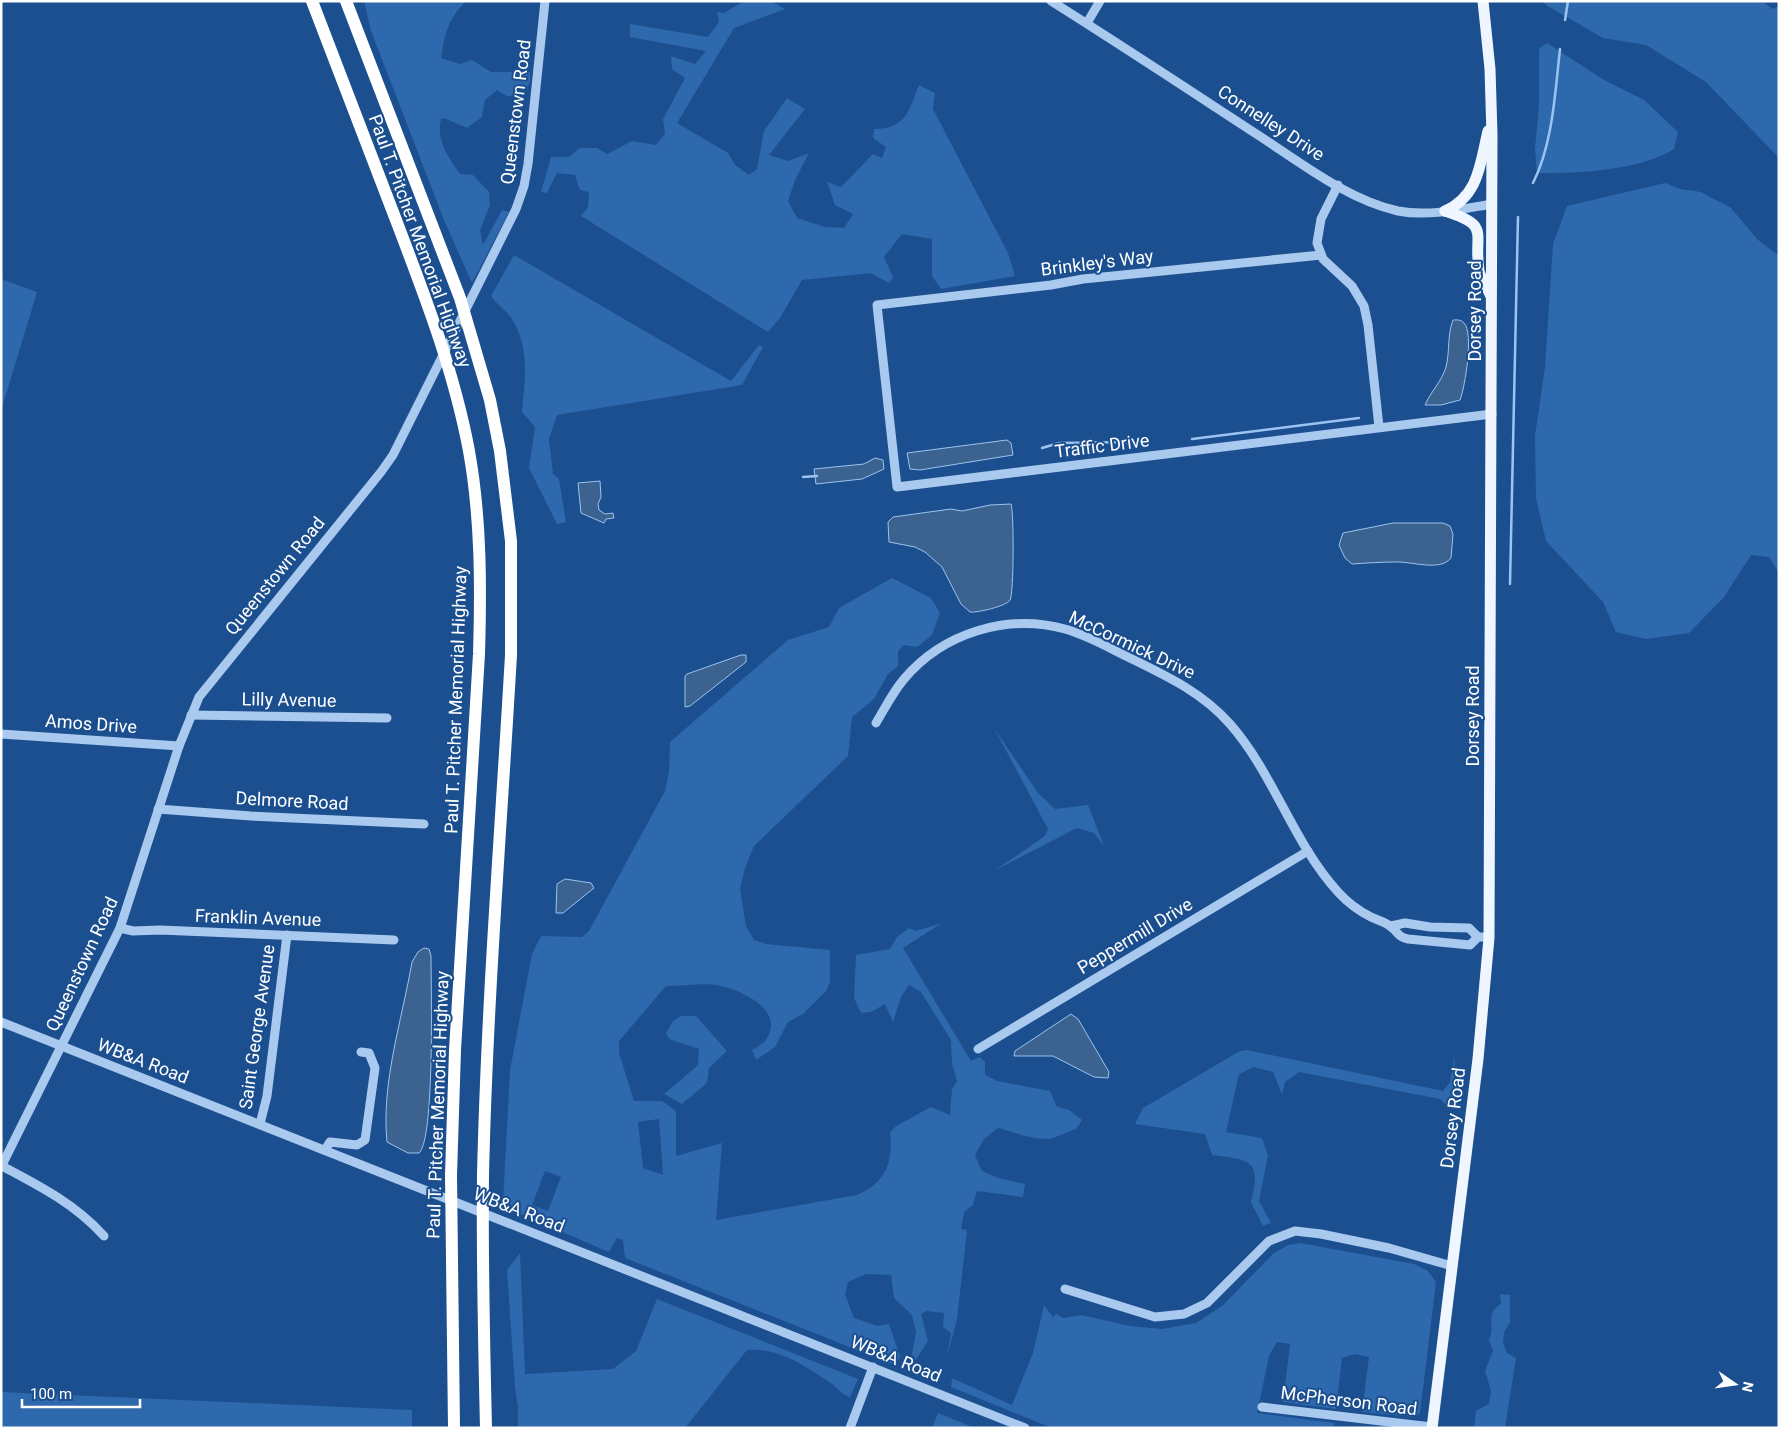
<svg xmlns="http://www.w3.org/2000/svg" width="1780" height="1429" viewBox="0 0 1780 1429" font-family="Roboto,sans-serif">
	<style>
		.green { fill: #2e69ad; fill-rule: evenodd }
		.water { fill: #3c6290; stroke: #9cc4f0 }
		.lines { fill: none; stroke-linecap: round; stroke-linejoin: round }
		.stream { stroke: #9cc4f0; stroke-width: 2.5 }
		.minor { stroke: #a9c9ee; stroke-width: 9 }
		.major { stroke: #f0f6ff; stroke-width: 11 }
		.highway { stroke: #fff; stroke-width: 12 }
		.labels { text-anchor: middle; stroke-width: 4; stroke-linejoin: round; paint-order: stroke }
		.street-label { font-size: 18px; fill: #fff; stroke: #1b4f8f }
	</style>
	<rect width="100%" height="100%" fill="#1b4f8f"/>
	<g class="green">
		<path d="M364,1h102c-18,19 -21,31 -25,57l19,6 12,-4 19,12h39v10l-7,13 -16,1 -10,-6 -12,10 -3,17 -15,11 -23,-10 -3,1c-5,21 7,38 19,55l13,1 16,17 1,13 -10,25 3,15 19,-35 7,2 -37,71 -28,-63 -73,-189z"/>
		<path d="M744,1h27l14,8 -51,19 -57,95 51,30 7,12 14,10 8,-6 7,-38 23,-33 18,11 -36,46 19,6 21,-8 -14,27 -7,21 9,17 28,9 19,1 9,-14 -18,-9 -8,-23 14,5 32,-33 9,4 4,-11 -13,-9 1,-9c32,0 35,-19 45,-44l16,8 -2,16 75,144 7,23 -74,13 -9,-13v-37l-30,-5 -18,23 9,20 -4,6 -18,-10 -69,7 -22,38 -12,14 -187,-116 7,-9 1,-15 -9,-2 -5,-15 -18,-2 -10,20 -6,-1 10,-35h18l11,-9h17l10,6 25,-13 24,4 9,-11 -2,-15 22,-41 -13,-9 -1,-13 24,8 11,-13 -76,-14v-13l78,13 11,-15 -2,-10 7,1z"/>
		<polygon points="1543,1 1761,1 1773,9 1779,6 1779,158 1706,82 1646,45 1603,38 1546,5"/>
		<path d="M1547,43l57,37 40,20 34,32 -4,17c-32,21 -98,25 -137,24l-2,-25 4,-44v-55z"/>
		<polygon points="1665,183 1680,189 1701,192 1731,208 1757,239 1779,256 1779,573 1769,557 1751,555 1724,597 1689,633 1646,639 1616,632 1603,602 1546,541 1536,498 1535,436 1545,367 1553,244 1567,206"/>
		<path d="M514,255l217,126 28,-36 4,2 -21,38 -185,30 -8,24 4,35 6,5 7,43 -9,2 -28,-56 6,-41 -13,-15c3,-32 8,-64 -10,-93 -5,-8 -15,-14 -21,-23z"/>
		<polygon points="1,279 37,292 1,411"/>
		<path d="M892,578l39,20 9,15 -8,22 -15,12 -13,-2 -6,6v15l-10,8 -14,25 -22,18 -4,39 -94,90 -9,22 -5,21 6,37 8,14 12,4 64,6v32l-4,9 -23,23 -15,8 -13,25 -19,13 -4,-10c5,-3 13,-7 15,-12 17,-28 -24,-47 -46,-52 -16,-4 -38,0 -55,0l-47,55v12l15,48h28l14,10v45l46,-13 -6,77 141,-25c29,-12 36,-33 33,-62l6,-7 35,-19 19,8 2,-26 5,-8 -5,-17 -1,-24 -30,-48 -12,-7 -8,12 -8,25 -8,-18 -14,8 -10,1 -7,-15 2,-43 34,-6 7,-12 12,-9 7,3 26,-8 -39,25 68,113 9,-4 5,5v13l12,6 53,10 7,16 12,3 13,10 -6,9c-8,2 -20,9 -27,10 -17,1 -35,-7 -51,-11l-14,11 -9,16 7,16 16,7 27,6 -2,13 -46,-6 -4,14 -9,7 -3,17 6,1 -10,89 -10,38 4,-24 -8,-6 1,-14 -17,-2 -6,3 7,27 -12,19 -4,-6 4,-22 -4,-17 -18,-17 -3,-23 -25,-1 -18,8 -3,12 9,24 23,8 12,-2 11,33 -5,8 -270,-107 -2,-18 -6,-2 -8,14 -101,-43 -5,-7 7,-132 22,-116 9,-18 41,1 7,-6 76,-140 4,-19 1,-30 118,-102 41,-13 10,-19zM659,1119l4,56 -20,-7 -5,-46zM545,1171l16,6 -13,34 -16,-6z"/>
		<polygon points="994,728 1038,793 1055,809 1088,805 1104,846 1094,833 1077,828 994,871 1045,836 1048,829"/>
		<polygon points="681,1016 696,1016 727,1051 709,1068 707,1083 682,1104 664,1094 698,1065 699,1049 669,1039 666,1033 673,1021"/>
		<path d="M1247,1050l196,41 7,-9 5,-27 -3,51h-5l-7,-7 -141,-27 -14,10 -3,13 -9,-23 -19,-5 -15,7 -13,58 36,6 6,18 -9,45 12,22 -8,3 -12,-24c11,-43 -1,-42 -39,-47l-7,-21 -70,-10 8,-16 97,-57z"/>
		<polygon points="1300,1243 1414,1264 1428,1271 1436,1282 1420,1413 1416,1417 1362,1412 1369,1357 1355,1354 1342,1358 1336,1409 1283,1402 1290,1344 1277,1342 1269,1356 1257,1413 1334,1423 1333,1428 1052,1428 951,1387 952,1378 1012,1405 1033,1353 1044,1305 1053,1317 1056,1314 1063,1318 1081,1315 1130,1326 1162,1329 1196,1323 1222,1306 1273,1254 1288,1245"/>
		<path d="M520,1253l5,121 88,-5 23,-18 21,-52 201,80 -8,18c-9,-2 -11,-8 -18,-13 -25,-17 -54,-37 -85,-34l-62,78h-167v-21l-3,-20 -8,-117z"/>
		<path d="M1500,1294l10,1v27l-6,10 -1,11 4,10 9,5 -11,70h-31l2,-17 13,-7 2,-13 -6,-20 8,-20 -4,-11c7,-14 -5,-27 12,-36z"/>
		<polygon points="1,1392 412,1410 412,1428 1,1428"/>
		<polygon points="938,1413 975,1428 932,1428"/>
	</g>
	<g class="water">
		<path d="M1453,320c4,0 7,-1 11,3 10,10 1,64 -4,77l-19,5h-16c6,-14 17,-24 21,-38 4,-16 1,-31 7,-47z"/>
		<polygon points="1007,440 1011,443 1013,455 920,470 910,469 907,453"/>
		<polygon points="875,458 883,460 884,469 862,479 816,484 814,469 864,464"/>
		<polygon points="600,481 601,497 598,504 599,510 605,514 613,513 614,518 606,519 604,523 581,513 578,483"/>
		<path d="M1011,504c3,7 3,90 -1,96 -3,6 -33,13 -40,12l-9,-8 -19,-37 -17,-15 -10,-5 -26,-5 -1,-20 5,-5 58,-8 11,2 28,-6z"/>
		<path d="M1393,523h50l7,3 3,8 -2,24c-11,14 -40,3 -56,4 -14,0 -28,1 -43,2l-7,-6 -6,-13 4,-12z"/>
		<polygon points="741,655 746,655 746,662 690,706 685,707 685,676 687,674"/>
		<polygon points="565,879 591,883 594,888 563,913 556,913 557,884"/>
		<path d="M424,948l5,1 2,7c0,30 4,183 -12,197h-11l-21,-11c-6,-59 15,-122 25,-180l6,-10z"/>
		<polygon points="1071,1014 1078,1019 1109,1072 1108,1078 1094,1077 1053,1056 1014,1056 1015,1051"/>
	</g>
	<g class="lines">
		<g class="stream">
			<polyline points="1565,20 1568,1"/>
			<path d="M1533,183c20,-40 22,-90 27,-134"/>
			<polyline points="1192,439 1359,418"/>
			<polyline points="1042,448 1059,443 1131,442"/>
			<polyline points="803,477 817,476"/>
			<polyline points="1510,584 1518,217"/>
		</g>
		<g class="minor">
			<path d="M1051,1c70,44 138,89 207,134 43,28 90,65 140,76 31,6 64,-2 94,-7"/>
			<polyline points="1087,23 1100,1"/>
			<polyline points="1338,185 1321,219 1317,243 1323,259 1352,286 1364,306 1368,325 1379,427"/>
			<polyline points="1321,255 1083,279 1051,285 877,305 897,487 1492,414"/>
			<polyline points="191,715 387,718"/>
			<path d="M876,723c9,-15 17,-31 28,-44 39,-46 103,-66 161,-50 22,6 44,19 65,29 37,18 73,35 100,66 44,50 63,119 108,168 9,10 21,19 33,25 6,3 15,5 20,10 8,6 7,10 17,12l62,6 8,-8"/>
			<polyline points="1,734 179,746"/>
			<polyline points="158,809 251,816 424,824"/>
			<polyline points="1391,926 1405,923 1430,927 1469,928 1478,937 1484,937"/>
			<polyline points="120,928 133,931 160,930 394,940"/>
			<polyline points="1,1022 1025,1428"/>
			<polyline points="978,1049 1308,851"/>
			<polyline points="260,1124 267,1096 287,935"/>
			<polyline points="325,1150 330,1142 357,1145 365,1140 375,1068 369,1053 361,1052"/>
			<path d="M2,1166c38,20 73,38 102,70"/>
			<polyline points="1,1167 120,928 179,746 199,697 381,472 393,455 516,209 524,186 528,164 545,1"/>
			<polyline points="1065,1289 1155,1317 1184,1314 1207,1303 1269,1241 1295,1231 1321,1234 1389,1248 1452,1266"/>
			<polyline points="1262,1407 1432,1427"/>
			<polyline points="850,1428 873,1367"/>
		</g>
		<g class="major">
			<path d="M1445,211c34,-15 35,-47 43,-80"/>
			<path d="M1445,211c47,15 28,21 34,60 2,8 8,17 12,25"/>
			<polyline points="1432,1428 1478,1059 1489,938 1492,135 1490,69 1483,1"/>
		</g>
		<g class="highway">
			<path d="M312,1c28,73 56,146 84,219 29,76 58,151 73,231 12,67 12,135 10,203l-24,396 -4,125 3,253"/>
			<path d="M346,1l114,297 30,102 10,51 11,90v114c-10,173 -24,347 -28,520 -1,84 1,169 3,253"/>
		</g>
	</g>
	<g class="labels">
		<g class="street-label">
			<text transform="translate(516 112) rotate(-83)" y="6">Queenstown Road</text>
			<text transform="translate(1271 123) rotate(33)" y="6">Connelley Drive</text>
			<text transform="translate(420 241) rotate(70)" y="6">Paul T. Pitcher Memorial Highway</text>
			<text transform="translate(1097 263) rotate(-7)" y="6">Brinkley's Way</text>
			<text transform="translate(1475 311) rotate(-90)" y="6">Dorsey Road</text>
			<text transform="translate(1102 446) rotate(-7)" y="6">Traffic Drive</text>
			<text transform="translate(275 576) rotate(-51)" y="6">Queenstown Road</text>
			<text transform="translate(1132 645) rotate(25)" y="6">McCormick Drive</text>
			<text transform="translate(289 700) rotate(1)" y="6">Lilly Avenue</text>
			<text transform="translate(456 700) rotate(-88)" y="6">Paul T. Pitcher Memorial Highway</text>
			<text transform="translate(1473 716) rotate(-90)" y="6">Dorsey Road</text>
			<text transform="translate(91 724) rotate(4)" y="6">Amos Drive</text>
			<text transform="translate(292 801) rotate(3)" y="6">Delmore Road</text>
			<text transform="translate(258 918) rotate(2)" y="6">Franklin Avenue</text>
			<text transform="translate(1135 936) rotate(-31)" y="6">Peppermill Drive</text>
			<text transform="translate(82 964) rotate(-65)" y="6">Queenstown Road</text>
			<text transform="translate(257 1027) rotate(-82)" y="6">Saint George Avenue</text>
			<text transform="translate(143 1061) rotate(21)" y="6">WB&amp;A Road</text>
			<text transform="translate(438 1105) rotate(-88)" y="6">Paul T. Pitcher Memorial Highway</text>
			<text transform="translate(1453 1118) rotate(-83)" y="6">Dorsey Road</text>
			<text transform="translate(519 1210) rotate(21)" y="6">WB&amp;A Road</text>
			<text transform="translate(896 1359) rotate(22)" y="6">WB&amp;A Road</text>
			<text transform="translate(1349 1401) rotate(7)" y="6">McPherson Road</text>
		</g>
	</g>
	<rect width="1780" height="1429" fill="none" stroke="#ffffff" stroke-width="5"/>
	<g transform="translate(1735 1384) rotate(103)" stroke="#1b4f8f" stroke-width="4" paint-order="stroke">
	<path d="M0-4L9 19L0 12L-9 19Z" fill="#ffffff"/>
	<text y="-8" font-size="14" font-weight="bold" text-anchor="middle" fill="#ffffff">N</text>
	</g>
	<path d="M22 1399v8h118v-8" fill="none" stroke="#ffffff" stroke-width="2.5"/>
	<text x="30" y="1399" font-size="15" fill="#ffffff" stroke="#1b4f8f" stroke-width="4" paint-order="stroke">100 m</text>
</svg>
